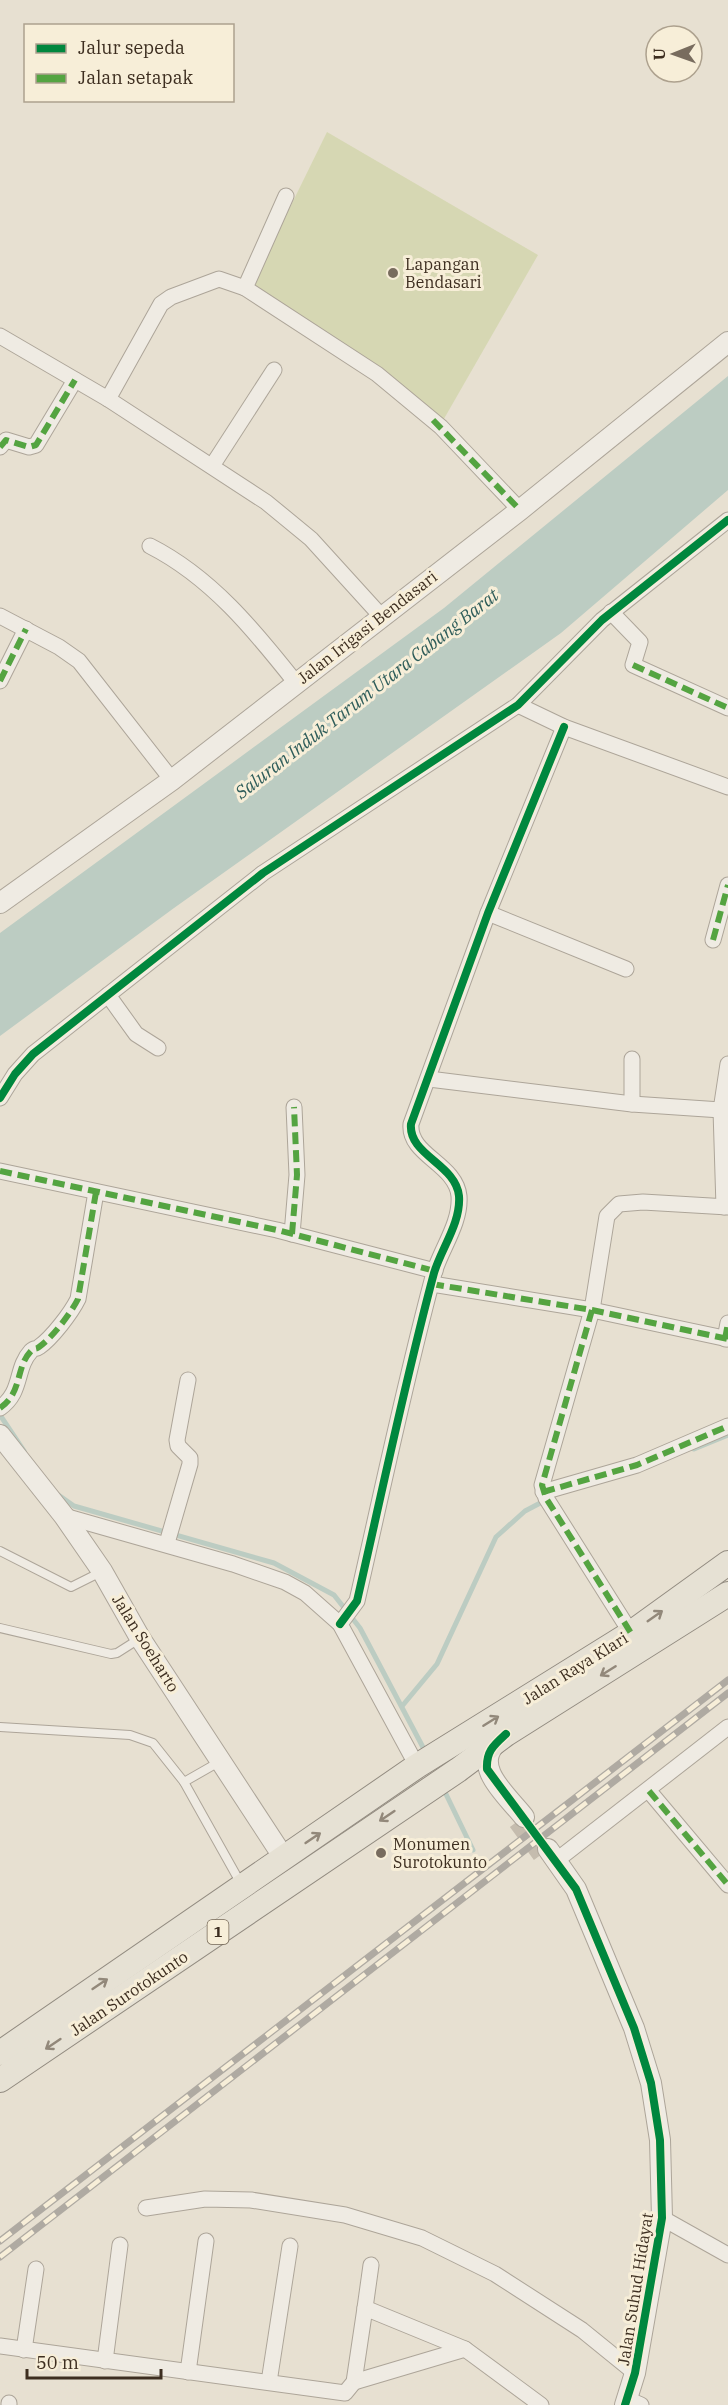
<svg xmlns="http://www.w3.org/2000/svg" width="728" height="2405" viewBox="0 0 728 2405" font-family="'IBM Plex Serif',serif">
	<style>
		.green { fill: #d6d7b3 }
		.water { fill: #bcccc2 }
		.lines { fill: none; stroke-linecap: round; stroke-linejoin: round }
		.stream { stroke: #bcccc2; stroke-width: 5 }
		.tertiary-tunnel { stroke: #c5bcae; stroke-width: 20; stroke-dasharray: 20 10; stroke-linecap: butt }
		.service-casing { stroke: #ada599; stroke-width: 10 }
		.minor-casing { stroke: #ada599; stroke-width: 17 }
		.tertiary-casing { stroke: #ada599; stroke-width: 22 }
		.primary-casing { stroke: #928b80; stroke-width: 26 }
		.service { stroke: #efebe3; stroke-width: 8 }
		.minor { stroke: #efebe3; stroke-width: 15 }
		.tertiary { stroke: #efebe3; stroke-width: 20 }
		.primary { stroke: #e6e1d4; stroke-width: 24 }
		.rail-casing { stroke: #afaaa2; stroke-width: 7 }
		.rail { stroke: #f7eed8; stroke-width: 4.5; stroke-dasharray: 14; stroke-linecap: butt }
		.quiet { stroke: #54a441; stroke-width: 6; stroke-dasharray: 12 6; stroke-linecap: butt }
		.cycleway-casing { stroke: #f7eed8; stroke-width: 11 }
		.cycleway { stroke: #00873e; stroke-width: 8 }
		.oneway { stroke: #92887a }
		.poi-dot { fill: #786c5e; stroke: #f7eed8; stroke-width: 2 }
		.labels { text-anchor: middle; stroke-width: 6; stroke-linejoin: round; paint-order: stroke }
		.shield { fill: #f7eed8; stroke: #756857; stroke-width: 1.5 }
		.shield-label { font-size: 15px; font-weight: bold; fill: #3d2e20 }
		.poi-label { font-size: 16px; fill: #3d2e20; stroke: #f7eed8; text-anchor: start }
		.street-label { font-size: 16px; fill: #3d2e20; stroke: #f7eed8 }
		.water-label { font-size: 18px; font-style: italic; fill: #2f5d5a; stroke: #f7eed8 }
	</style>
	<rect width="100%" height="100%" fill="#e7e0d1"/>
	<polygon class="green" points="327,132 538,255 441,424 249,291"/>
	<polygon class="water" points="728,376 728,490 561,633 174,908 0,1036 0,933 444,608"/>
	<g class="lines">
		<g class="stream">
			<polyline points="0,1415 24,1451"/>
			<polyline points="694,1449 728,1435"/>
			<polyline points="57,1494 74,1506 274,1563 334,1595 360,1628 426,1753"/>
			<polyline points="403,1705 437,1664 496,1537 525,1511 546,1500"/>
			<polyline points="443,1788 473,1850"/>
		</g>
		<polyline class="tertiary-tunnel" points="518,1821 542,1854"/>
		<g class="service-casing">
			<g id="service">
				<polyline points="0,1551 71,1587 101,1572"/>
				<polyline points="0,1628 111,1654 117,1653 139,1639"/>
				<polyline points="0,1727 130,1735 153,1743 184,1782 240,1882"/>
				<polyline points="184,1782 219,1762"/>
			</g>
		</g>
		<g class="minor-casing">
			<g id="minor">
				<polyline points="286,196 245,288 377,374 441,427 520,510"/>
				<polyline points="0,336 108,399 266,502 311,539 381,616"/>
				<polyline points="108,399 161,304 171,297 219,279 245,288"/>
				<polyline points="0,447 6,440 29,447 36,445 75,380"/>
				<polyline points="212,466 274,370"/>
				<path d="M150,546c61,31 104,84 146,137"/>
				<polyline points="611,612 640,642 633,665 728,708"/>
				<polyline points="0,616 59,647 79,661 172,780"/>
				<polyline points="0,681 26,629"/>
				<polyline points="518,705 564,727 728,787"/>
				<polyline points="488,913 626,969"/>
				<polyline points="713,940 728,885"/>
				<polyline points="108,995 136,1034 158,1048"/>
				<polyline points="429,1079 632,1104 721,1110"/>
				<polyline points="0,1098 15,1074 33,1054 263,873 518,705 602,620 728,520"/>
				<polyline points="632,1104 632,1059"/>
				<polyline points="0,1171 277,1230 435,1271"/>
				<polyline points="724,1207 721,1110 728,1064"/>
				<polyline points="292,1234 297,1175 294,1107"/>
				<polyline points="432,1284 592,1310 728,1339"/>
				<polyline points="725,1339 728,1323"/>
				<path d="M0,1408c23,-16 15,-40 31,-57 4,-4 4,-1 8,-4 13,-9 32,-34 39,-48l18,-107"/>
				<polyline points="543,1492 637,1465 728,1426"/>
				<polyline points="64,1516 233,1564 285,1582 305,1593 340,1624 417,1766"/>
				<polyline points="167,1543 190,1464 190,1458 178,1446 177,1440 188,1380"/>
				<path d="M340,1624l17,-23c25,-109 48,-220 77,-328 7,-24 27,-50 25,-77 -3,-32 -51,-41 -48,-72l77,-211 76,-186"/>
				<polyline points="631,1633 546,1498 542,1485 592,1310 607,1216 619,1204 643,1202 728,1207"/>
				<polyline points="649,1791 728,1885"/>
				<polyline points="557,1860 728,1727"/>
				<polyline points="146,2208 205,2199 251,2200 345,2215 422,2238 495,2274 582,2330 635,2373"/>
				<polyline points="662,2218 728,2255"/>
				<polyline points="365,2308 371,2265"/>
				<polyline points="0,2346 345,2393 354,2382 365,2308 465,2349 541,2405"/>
				<polyline points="24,2350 36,2269"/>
				<polyline points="105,2361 120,2245"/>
				<polyline points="188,2372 206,2241"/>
				<polyline points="269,2382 290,2246"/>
				<polyline points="354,2382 465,2349"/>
				<polyline points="627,2399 641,2405"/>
				<polyline points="9,2405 9,2403"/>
			</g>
		</g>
		<g class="tertiary-casing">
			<g id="tertiary">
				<polyline points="0,903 172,780 520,510 728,342"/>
				<polyline points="0,1435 64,1516 102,1571 140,1638 284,1858"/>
				<path d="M497,1742c-26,25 10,53 27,75"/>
				<polyline points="548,1849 576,1889 634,2028 651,2083 660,2140 662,2218 635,2373 625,2405"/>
			</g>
		</g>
		<g class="primary-casing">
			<g id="primary">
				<polyline points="0,2053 417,1766 631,1633 728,1563"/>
				<polyline points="0,2080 458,1770 506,1734 728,1594"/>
			</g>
		</g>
		<use href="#service" class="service"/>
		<use href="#minor" class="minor"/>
		<use href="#tertiary" class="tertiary"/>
		<use href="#primary" class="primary"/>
		<g class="rail-casing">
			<g id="rail">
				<polyline points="0,2241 728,1680"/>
				<polyline points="0,2257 728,1693"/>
			</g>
		</g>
		<use href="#rail" class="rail"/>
		<g class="quiet">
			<polyline points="433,420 520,510"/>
			<polyline points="0,447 6,440 29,447 36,445 75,380"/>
			<polyline points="633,665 728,708"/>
			<polyline points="0,681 26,629"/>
			<polyline points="713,940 728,885"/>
			<polyline points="0,1171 277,1230 435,1271 434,1275"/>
			<polyline points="292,1234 297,1175 294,1107"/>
			<polyline points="432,1284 592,1310 728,1339"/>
			<polyline points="592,1310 542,1485 546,1498 631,1633"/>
			<polyline points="725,1339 728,1323"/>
			<path d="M0,1408c23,-16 15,-40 31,-57 4,-4 4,-1 8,-4 13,-9 32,-34 39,-48l18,-107"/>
			<polyline points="543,1492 637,1465 728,1426"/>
			<polyline points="649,1791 728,1885"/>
		</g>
		<g class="cycleway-casing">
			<g id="cycleway">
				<polyline points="0,1098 15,1074 33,1054 263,873 518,705 602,620 728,520"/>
				<path d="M340,1624l17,-23c25,-109 48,-220 77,-328 7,-24 27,-50 25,-77 -3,-32 -51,-41 -48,-72l77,-211 76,-186"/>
				<path d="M506,1734c-12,11 -20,17 -19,35l89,120 58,139 17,55 9,57 2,78 -27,155 -10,32"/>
			</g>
		</g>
		<use href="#cycleway" class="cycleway"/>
	</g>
	<defs><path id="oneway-shaft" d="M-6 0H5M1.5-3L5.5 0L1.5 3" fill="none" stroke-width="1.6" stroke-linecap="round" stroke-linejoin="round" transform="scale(1.5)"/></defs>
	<g class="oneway">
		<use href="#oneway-shaft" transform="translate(655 1616) rotate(-35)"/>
		<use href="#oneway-shaft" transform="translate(608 1671) rotate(148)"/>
		<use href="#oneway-shaft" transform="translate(491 1721) rotate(-32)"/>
		<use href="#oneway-shaft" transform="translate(387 1816) rotate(146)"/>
		<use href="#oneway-shaft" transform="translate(313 1838) rotate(-34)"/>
		<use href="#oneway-shaft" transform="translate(100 1984) rotate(-34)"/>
		<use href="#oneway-shaft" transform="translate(53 2044) rotate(146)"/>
	</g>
	<g class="poi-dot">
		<circle cx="393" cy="273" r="6"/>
		<circle cx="381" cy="1853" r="6"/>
	</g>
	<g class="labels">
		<rect class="shield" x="207.5" y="1920" width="21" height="24" rx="4.5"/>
		<g class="shield-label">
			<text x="218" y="1937">1</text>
		</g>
		<g class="poi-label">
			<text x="405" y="270">Lapangan<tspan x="405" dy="18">Bendasari</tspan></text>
			<text x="393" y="1850">Monumen<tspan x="393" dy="18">Surotokunto</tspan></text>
		</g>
		<g class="street-label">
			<text transform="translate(367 627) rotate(-38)" y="6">Jalan Irigasi Bendasari</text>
			<text transform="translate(146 1643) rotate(58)" y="6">Jalan Soeharto</text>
			<text transform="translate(575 1668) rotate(-32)" y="6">Jalan Raya Klari</text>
			<text transform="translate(129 1993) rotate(-34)" y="6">Jalan Surotokunto</text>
			<text transform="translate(635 2289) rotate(-81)" y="6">Jalan Suhud Hidayat</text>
		</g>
		<g class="water-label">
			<text transform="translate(367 694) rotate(-38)" y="6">Saluran Induk Tarum Utara Cabang Barat</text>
		</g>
	</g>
	<rect x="24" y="24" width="210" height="78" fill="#f7eed8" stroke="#ada18e" stroke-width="1.5"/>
	<rect x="36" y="44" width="30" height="9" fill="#00873e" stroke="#ada18e" stroke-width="1.5"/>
	<text x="78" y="54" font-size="18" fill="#3d2e20">Jalur sepeda</text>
	<rect x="36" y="74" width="30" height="9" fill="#54a441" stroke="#ada18e" stroke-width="1.5"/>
	<text x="78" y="84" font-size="18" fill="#3d2e20">Jalan setapak</text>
	<g transform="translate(674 54) rotate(269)"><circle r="28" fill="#f7eed8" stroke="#ada18e" stroke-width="1.5"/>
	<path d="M0-4.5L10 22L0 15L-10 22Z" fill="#786c5e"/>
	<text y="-9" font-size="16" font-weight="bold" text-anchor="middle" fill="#3d2e20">U</text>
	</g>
	<path d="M27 2369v9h134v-9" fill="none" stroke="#3d2e20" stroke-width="3"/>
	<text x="36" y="2369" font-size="18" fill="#3d2e20" stroke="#f7eed8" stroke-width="4.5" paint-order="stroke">50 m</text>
</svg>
